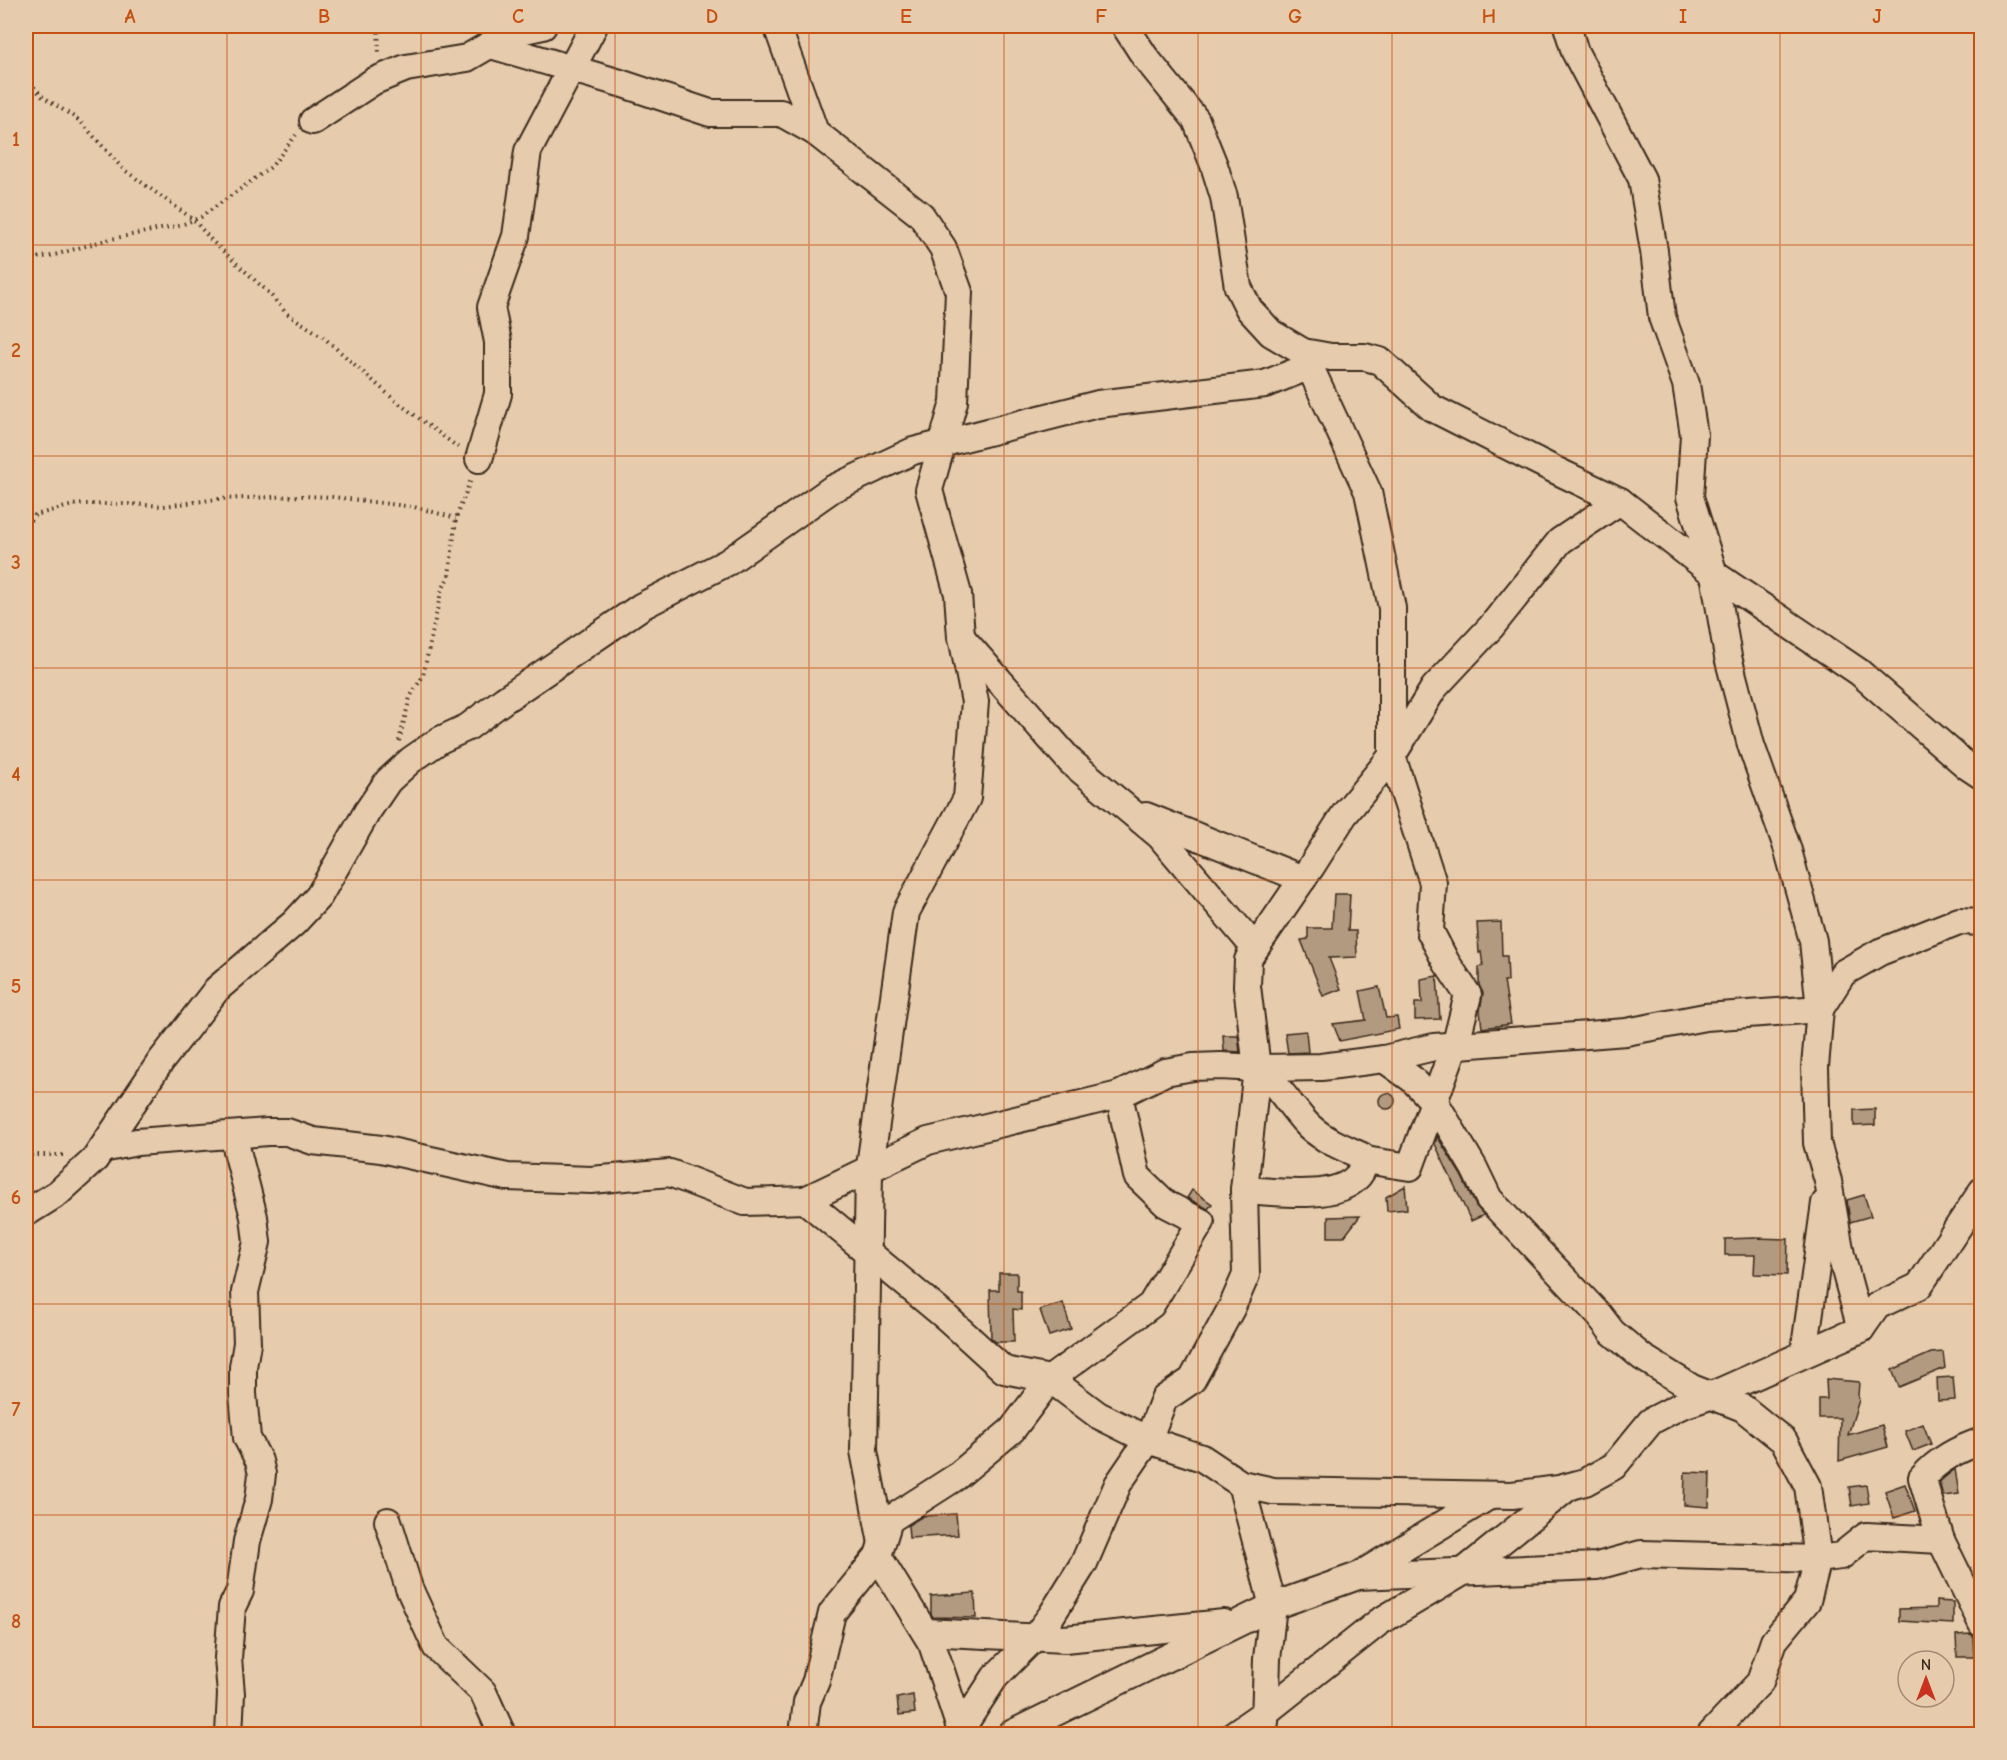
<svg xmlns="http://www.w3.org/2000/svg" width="2007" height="1760" viewBox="0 0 2007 1760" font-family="'Comic Neue',sans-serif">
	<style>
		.building { fill: #b29a80; stroke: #3b2a1e; stroke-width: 1.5 }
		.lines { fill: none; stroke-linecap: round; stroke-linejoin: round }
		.minor-casing { stroke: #3b2a1e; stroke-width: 30 }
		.path { stroke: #3b2a1e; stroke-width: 4; stroke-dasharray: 1.5 4.5; stroke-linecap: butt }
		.minor { stroke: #e6ccad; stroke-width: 26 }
		.grid { fill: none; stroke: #c55010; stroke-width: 1.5; stroke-opacity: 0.55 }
		.neatline { fill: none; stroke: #c55010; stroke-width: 2 }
		.grid-label { font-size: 20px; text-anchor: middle; font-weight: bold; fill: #c55010 }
	</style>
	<rect width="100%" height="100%" fill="#e6ccad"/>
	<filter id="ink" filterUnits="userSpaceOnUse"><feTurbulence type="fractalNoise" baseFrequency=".0167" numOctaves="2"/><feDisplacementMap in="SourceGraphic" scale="12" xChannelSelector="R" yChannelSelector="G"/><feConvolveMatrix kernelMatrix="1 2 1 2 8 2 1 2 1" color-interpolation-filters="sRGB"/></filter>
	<g filter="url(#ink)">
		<g class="building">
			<polygon points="1334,894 1350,894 1348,931 1356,931 1357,957 1329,958 1341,989 1323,996 1301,940 1308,939 1308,928 1332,928"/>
			<polygon points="1501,922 1502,956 1507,956 1508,981 1504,981 1511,1024 1482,1028 1480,1011 1483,993 1479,985 1479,967 1483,966 1481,952 1479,953 1477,923"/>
			<polygon points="1437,976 1440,1019 1415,1020 1415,1003 1422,1003 1421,979"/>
			<polygon points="1379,987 1386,1018 1397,1017 1399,1029 1340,1041 1333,1024 1366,1020 1360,991"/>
			<polygon points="1306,1031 1308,1052 1288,1053 1285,1033"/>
			<polygon points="1223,1035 1238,1035 1240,1052 1224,1051"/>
			<circle cx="1387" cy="1101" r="8"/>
			<polygon points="1875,1109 1875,1125 1854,1126 1854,1110"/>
			<polygon points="1437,1136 1461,1175 1476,1206 1484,1215 1471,1221 1435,1144"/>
			<polygon points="1405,1186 1407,1209 1387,1211 1386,1197"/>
			<polygon points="1192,1190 1212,1204 1208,1209 1187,1198"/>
			<polygon points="1864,1195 1871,1216 1850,1222 1847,1200"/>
			<polygon points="1360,1216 1344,1237 1328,1237 1328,1217"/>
			<polygon points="1755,1238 1788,1239 1787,1275 1754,1274 1755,1255 1725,1255 1725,1239"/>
			<polygon points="999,1273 1017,1273 1017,1291 1021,1291 1021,1310 1013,1309 1014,1342 996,1342 991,1338 990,1290 999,1290"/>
			<polygon points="1063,1303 1071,1329 1049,1336 1040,1310"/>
			<polygon points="1943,1352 1945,1368 1899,1387 1892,1370 1931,1353"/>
			<polygon points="1953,1377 1955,1400 1938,1401 1937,1378"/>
			<polygon points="1826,1379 1859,1382 1858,1396 1859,1400 1848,1435 1882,1425 1888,1447 1839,1461 1840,1418 1819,1418 1819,1399 1827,1399"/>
			<polygon points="1923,1424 1931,1444 1913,1451 1905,1431"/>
			<polygon points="1955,1469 1959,1494 1943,1496 1939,1482"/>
			<polygon points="1685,1472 1710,1473 1709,1507 1684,1505"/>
			<polygon points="1905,1484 1915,1511 1894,1518 1885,1491"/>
			<polygon points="1866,1485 1869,1503 1852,1506 1849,1487"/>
			<polygon points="956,1514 958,1535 909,1538 908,1525 923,1516"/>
			<polygon points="975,1593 976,1618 933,1617 931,1614 931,1596"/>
			<polygon points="1936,1601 1953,1602 1953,1624 1899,1621 1899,1609 1936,1608"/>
			<polygon points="1971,1634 1973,1636 1974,1657 1957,1657 1956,1635"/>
			<polygon points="913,1695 915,1713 899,1715 897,1698"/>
		</g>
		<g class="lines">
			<g class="minor-casing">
				<g id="minor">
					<polyline points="777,26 815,132 921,215 943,248 959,292 954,402 929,490 958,594 961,637 1071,762 1160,836 1255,948"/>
					<polyline points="1125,26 1145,57 1196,120 1214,165 1224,197 1238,287 1249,309 1271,333 1303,352 1331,357 1365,357 1380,361 1432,408 1551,468 1620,501 1714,574 1859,672 1967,766 1982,776"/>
					<polyline points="1567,26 1575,52 1642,179 1654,251 1662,317 1686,384 1694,435 1690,497 1714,574 1728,657 1751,745 1787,847 1813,941 1820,1009 1815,1067 1817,1143 1828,1181 1841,1255 1861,1329"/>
					<polyline points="491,45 620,83 710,113 781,113 815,132"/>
					<polyline points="313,121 374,81 406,68 467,58 510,33 543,26"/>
					<polyline points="1303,352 1368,492 1392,608 1392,756 1433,883 1430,931 1446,962 1468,995 1457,1039 1410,1167 1365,1160"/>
					<polyline points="479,459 498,394 498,342 491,307 516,236 528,151 594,26"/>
					<polyline points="1146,816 1303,879"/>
					<polyline points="1820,1009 1843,973 1880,952 1959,921 1982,922"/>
					<polyline points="1384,1059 1412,1079 1436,1104 1474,1168 1489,1199 1599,1315 1612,1332 1642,1357 1692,1388 1743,1408 1784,1441 1808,1486 1818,1559 1807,1601 1774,1641 1760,1682 1711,1734"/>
					<polyline points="102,1149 137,1142 268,1132 287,1132 313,1141 381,1149 507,1177 591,1180 670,1173 745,1202 805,1200 947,1318 1004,1370 1050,1379 1098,1415 1148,1440 1202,1458 1241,1484 1273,1491 1512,1495 1559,1489 1585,1482 1614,1466 1651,1421 1680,1406 1710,1396 1861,1329 1877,1306 1919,1286 1982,1191"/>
					<path d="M1244,1190c32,1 114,16 121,-30l-3,-4c-20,-9 -43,-18 -57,-34 -17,-19 -28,-39 -48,-54"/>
					<polyline points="805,1200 928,1141 1119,1095 1165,1072 1193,1067 1221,1066 1257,1068 1321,1067 1384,1059 1434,1047 1626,1032 1705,1017 1820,1009"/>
					<polyline points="26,1213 58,1193 95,1159 161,1061 217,989 294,923 319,896 367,812 388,781 411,760 440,740 468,727 504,700 642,606 728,562 832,489 913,451 1098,404 1265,384 1308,367"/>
					<polyline points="1804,1354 1825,1203"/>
					<path d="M1982,1441c-24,8 -43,18 -60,37l19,62 41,84"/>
					<polyline points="1241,1484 1273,1606 1267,1659 1265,1722"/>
					<polyline points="388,1521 409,1588 436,1647 483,1692 502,1734"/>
					<polyline points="882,1543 864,1451 869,1173 906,912 967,798 975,702 962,637"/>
					<polyline points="1361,1574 1491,1495"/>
					<polyline points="925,1632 1065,1639 1224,1623"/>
					<polyline points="229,1734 231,1694 228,1658 232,1607 240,1591 247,1541 259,1499 262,1474 259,1461 247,1438 243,1394 243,1367 247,1343 245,1292 257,1242 254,1217 233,1135"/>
					<polyline points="803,1734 807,1702 816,1681 832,1613 878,1556"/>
					<polyline points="958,1734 995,1677 1035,1637 1051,1616 1084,1563 1118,1484 1148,1440 1164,1399 1192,1380 1232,1307 1246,1275 1244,1190 1257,1068 1247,986 1248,960 1250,956 1311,867 1344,815 1392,756 1434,688 1491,627 1560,541 1620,501"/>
					<polyline points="962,1734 932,1644 878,1556 889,1520 956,1477 1012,1430 1050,1379 1151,1305 1201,1222 1166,1204 1137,1176 1119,1095"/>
					<polyline points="1011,1734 1273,1606 1358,1576 1597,1566 1641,1554 1818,1559 1841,1556 1866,1536 1941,1540"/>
					<polyline points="1234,1734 1267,1711 1379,1622 1463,1572 1567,1488"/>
				</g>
			</g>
			<g class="path">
				<polyline points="378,26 379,55"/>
				<polyline points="26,78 42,96 80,121 123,169 194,220 213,242 269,293 286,313 322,336 397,402 459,448"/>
				<polyline points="26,259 51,256 106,240 181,225 201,217 271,167 296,135"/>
				<polyline points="26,525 35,515 77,504 131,504 164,506 218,499 302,496 333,497 414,507 456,518"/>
				<polyline points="399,741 410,697 423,676 441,592 449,576 456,518 471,479"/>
				<polyline points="26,1153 30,1155 66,1155"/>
			</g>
			<use href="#minor" class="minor"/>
		</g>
	</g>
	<path class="grid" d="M227,26v1708M421,26v1708M615,26v1708M809,26v1708M1004,26v1708M1198,26v1708M1392,26v1708M1586,26v1708M1780,26v1708M26,245h1956M26,456h1956M26,668h1956M26,880h1956M26,1092h1956M26,1304h1956M26,1515h1956"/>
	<rect width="2007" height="1760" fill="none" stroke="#e6ccad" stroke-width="66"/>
	<g transform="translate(1926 1679)"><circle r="28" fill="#e6ccad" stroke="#a28b74" stroke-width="1.5"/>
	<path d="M0-4.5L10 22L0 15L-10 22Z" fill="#c8321e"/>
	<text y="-9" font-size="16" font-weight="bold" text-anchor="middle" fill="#3b2a1e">N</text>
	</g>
	<rect x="33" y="33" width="1941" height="1694" class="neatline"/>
	<g class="grid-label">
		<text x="130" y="23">A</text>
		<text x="324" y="23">B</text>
		<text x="518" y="23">C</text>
		<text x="712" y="23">D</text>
		<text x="906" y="23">E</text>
		<text x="1101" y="23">F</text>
		<text x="1295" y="23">G</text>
		<text x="1489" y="23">H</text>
		<text x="1683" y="23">I</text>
		<text x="1877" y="23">J</text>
		<text x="16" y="146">1</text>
		<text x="16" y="357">2</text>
		<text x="16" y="569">3</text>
		<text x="16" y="781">4</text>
		<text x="16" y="993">5</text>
		<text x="16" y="1204">6</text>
		<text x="16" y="1416">7</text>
		<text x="16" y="1628">8</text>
	</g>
</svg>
